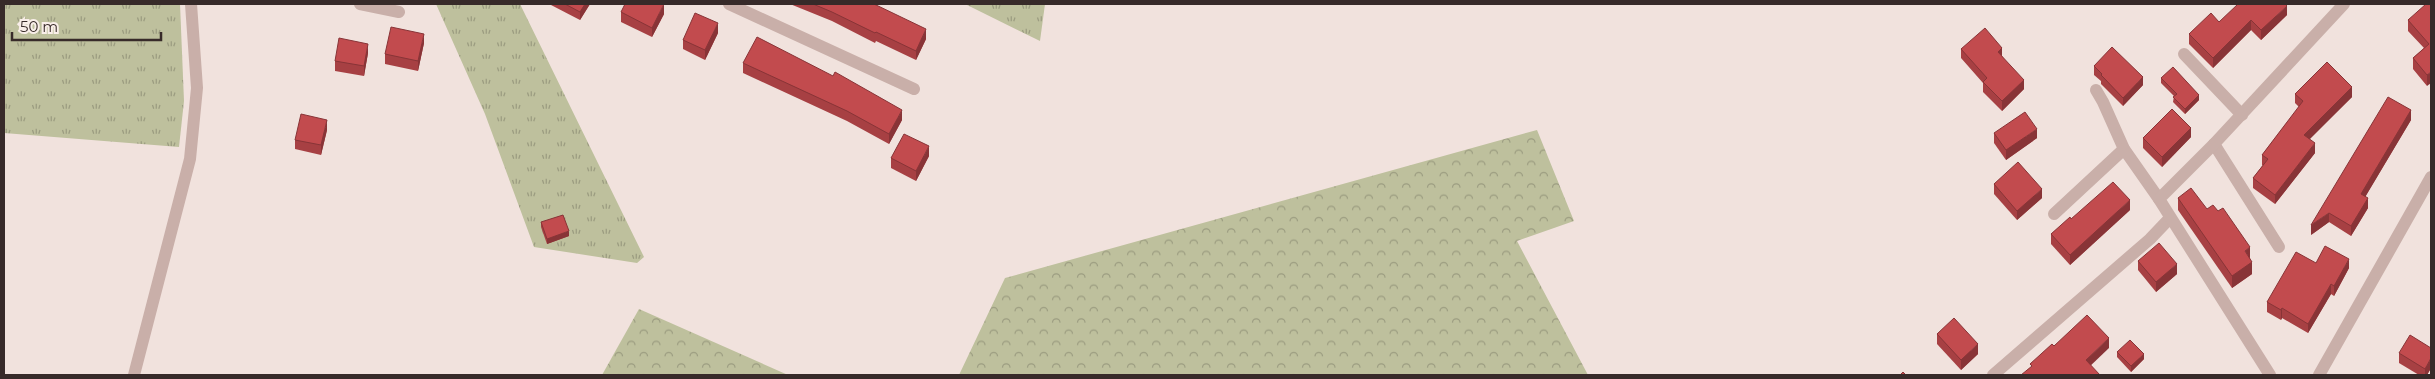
<svg xmlns="http://www.w3.org/2000/svg" width="2435" height="379" viewBox="0 0 2435 379" font-family="Montserrat,sans-serif">
	<style>
		.grass { fill: url(#grass-tufts) }
		.forest { fill: url(#forest-crowns) }
		.lines { fill: none; stroke-linecap: round; stroke-linejoin: round }
		.minor { stroke: #c9afa9; stroke-width: 12 }
		.wall { fill: #a74043 }
		.shaded-wall { fill: #883437 }
		.building { fill: #c24b4e; stroke: #883437 }
	</style>
	<defs>
		<pattern id="grass-tufts" width="24" height="20" patternUnits="userSpaceOnUse" patternTransform="scale(1.25)"><rect width="24" height="20" fill="#bec09d"/><path d="M3 7l-1-3M5 7V3M7 7l1-3M15 17l-1-3M17 17v-4M19 17l1-3" fill="none" stroke="#9b9c80"/></pattern>
		<pattern id="forest-crowns" width="20" height="18" patternUnits="userSpaceOnUse" patternTransform="scale(1.25)"><rect width="20" height="18" fill="#bec09d"/><path d="M2 6a3 3 0 1 1 6 0M12 15a3 3 0 1 1 6 0" fill="none" stroke="#9b9c80"/></pattern>
	</defs>
	<rect width="100%" height="100%" fill="#f1e2dd"/>
	<g class="grass">
		<polygon points="4,4 180,4 184,101 179,147 4,133"/>
		<polygon points="436,4 520,4 644,257 637,263 534,247 485,114"/>
		<polygon points="965,4 1045,4 1040,41"/>
	</g>
	<g class="forest">
		<polygon points="1537,130 1574,221 1517,241 1588,375 959,375 1005,278"/>
		<polygon points="639,309 788,375 602,375"/>
	</g>
	<g class="lines">
		<g class="minor">
			<polyline points="360,4 399,12"/>
			<polyline points="729,4 914,89"/>
			<polyline points="2184,54 2242,115"/>
			<polyline points="2096,90 2103,102 2124,149 2159,199"/>
			<polyline points="2214,144 2279,247"/>
			<polyline points="2054,214 2124,149"/>
			<polyline points="134,375 190,159 197,88 191,4"/>
			<polyline points="1993,375 2150,239 2170,218"/>
			<polyline points="2270,375 2159,199 2214,144 2344,4"/>
			<polyline points="2319,375 2431,177"/>
		</g>
	</g>
	<g class="wall">
		<polygon points="551,4 590,4 580,20 551,5"/>
		<polygon points="790,4 874,4 926,39 916,60 876,41 875,43 832,21"/>
		<polygon points="2431,4 2427,86 2413,69 2413,58 2424,48 2408,31 2408,20"/>
		<polygon points="621,12 664,14 652,37 621,22"/>
		<polygon points="2287,15 2261,40 2251,30 2213,68 2189,44 2189,34 2219,22"/>
		<polygon points="718,33 705,60 683,49 683,40"/>
		<polygon points="424,43 418,71 385,64 385,54"/>
		<polygon points="1961,49 2002,56 2024,89 2002,111 1983,92 1983,83 1961,58"/>
		<polygon points="368,53 364,76 335,71 335,61"/>
		<polygon points="743,63 902,120 889,144 847,121 743,73"/>
		<polygon points="2094,66 2143,85 2123,106 2101,84 2101,81 2094,75"/>
		<polygon points="2161,78 2199,100 2185,114 2173,102 2174,96 2161,83"/>
		<polygon points="2295,94 2352,97 2309,139 2315,153 2275,204 2253,188 2253,178 2263,165 2262,165 2262,155 2299,107 2295,103"/>
		<polygon points="2411,110 2411,120 2365,197 2368,208 2351,236 2329,222 2311,235"/>
		<polygon points="327,130 321,155 295,149 295,140"/>
		<polygon points="1994,133 2037,138 2006,160 1994,143"/>
		<polygon points="2191,137 2162,167 2143,148 2143,138"/>
		<polygon points="929,156 916,181 891,168 891,158"/>
		<polygon points="1994,184 2042,198 2017,220 1994,194"/>
		<polygon points="2178,198 2207,209 2250,258 2252,274 2232,288 2178,210"/>
		<polygon points="2130,210 2070,265 2051,244 2051,234 2071,219"/>
		<polygon points="541,222 569,236 547,244 541,227"/>
		<polygon points="2138,261 2177,274 2156,292 2138,270"/>
		<polygon points="2316,263 2349,268 2334,296 2331,294 2308,333 2282,318 2281,320 2267,312 2267,302"/>
		<polygon points="1937,334 1978,354 1961,370 1937,344"/>
		<polygon points="2117,352 2144,359 2131,372 2117,357"/>
		<polygon points="2399,353 2431,368 2427,375 2419,375 2399,363"/>
	</g>
	<g class="shaded-wall">
		<polygon points="585,4 590,4 580,20 580,12"/>
		<polygon points="664,4 664,14 652,37 652,28"/>
		<polygon points="2287,6 2287,15 2261,40 2261,30"/>
		<polygon points="2251,20 2251,30 2213,68 2213,58"/>
		<polygon points="718,23 718,33 705,60 705,50"/>
		<polygon points="926,29 926,39 916,60 916,51"/>
		<polygon points="424,34 424,43 418,71 418,61"/>
		<polygon points="368,44 368,53 364,76 364,66"/>
		<polygon points="2002,48 2002,57 1998,52"/>
		<polygon points="2431,72 2431,83 2427,86 2427,75"/>
		<polygon points="2143,77 2143,85 2123,106 2123,98"/>
		<polygon points="2024,80 2024,89 2002,111 2002,101"/>
		<polygon points="2352,87 2352,97 2304,145 2304,135"/>
		<polygon points="2199,95 2199,100 2185,114 2185,109"/>
		<polygon points="902,110 902,120 889,144 889,134"/>
		<polygon points="2411,110 2411,120 2361,204 2361,194"/>
		<polygon points="327,120 327,130 321,155 321,145"/>
		<polygon points="2191,128 2191,137 2162,167 2162,157"/>
		<polygon points="2037,129 2037,138 2006,160 2006,150"/>
		<polygon points="2315,143 2315,153 2275,204 2275,195"/>
		<polygon points="929,146 929,156 916,181 916,171"/>
		<polygon points="2042,189 2042,198 2017,220 2017,211"/>
		<polygon points="2368,198 2368,208 2351,236 2351,226"/>
		<polygon points="2130,200 2130,210 2070,265 2070,255"/>
		<polygon points="2329,213 2329,222 2311,235 2311,225"/>
		<polygon points="569,231 569,236 547,244 547,239"/>
		<polygon points="2250,247 2250,259 2245,251"/>
		<polygon points="2349,259 2349,268 2334,296 2334,286"/>
		<polygon points="2252,262 2252,274 2232,288 2232,276"/>
		<polygon points="2177,264 2177,274 2156,292 2156,282"/>
		<polygon points="2331,284 2331,294 2308,333 2308,324"/>
		<polygon points="2282,308 2282,318 2281,320 2281,310"/>
		<polygon points="2109,338 2109,348 2086,370 2086,360"/>
		<polygon points="1978,344 1978,354 1961,370 1961,360"/>
		<polygon points="2144,354 2144,359 2131,372 2131,366"/>
		<polygon points="2431,358 2431,368 2427,375 2425,375 2425,369"/>
	</g>
	<g class="building">
		<polygon points="565,4 585,4 580,12"/>
		<polygon points="625,4 664,4 652,28 621,12"/>
		<polygon points="813,4 874,4 926,29 916,51 876,32 875,33 832,12"/>
		<polygon points="2238,4 2285,4 2287,6 2261,30 2251,20 2213,58 2189,34 2211,13 2219,22"/>
		<polygon points="2426,4 2431,4 2431,72 2427,75 2413,58 2429,44 2408,20"/>
		<polygon points="695,13 718,23 705,50 683,40"/>
		<polygon points="391,27 424,34 418,61 385,54"/>
		<polygon points="1985,28 2002,48 1998,52 2024,80 2002,101 1983,82 1987,78 1961,49"/>
		<polygon points="757,37 833,76 835,72 902,110 889,134 847,111 743,63"/>
		<polygon points="339,38 368,44 364,66 335,61"/>
		<polygon points="2112,47 2143,77 2123,98 2104,78 2101,75 2102,74 2094,66"/>
		<polygon points="2327,62 2352,87 2304,135 2315,143 2275,195 2253,178 2268,159 2262,155 2303,101 2295,94"/>
		<polygon points="2173,67 2199,95 2185,109 2173,97 2177,94 2161,78"/>
		<polygon points="2388,97 2411,110 2361,194 2368,198 2351,226 2329,213 2311,225"/>
		<polygon points="2172,109 2191,128 2162,157 2143,138"/>
		<polygon points="2025,112 2037,129 2006,150 1994,133"/>
		<polygon points="301,114 327,120 321,145 295,140"/>
		<polygon points="904,134 929,146 916,171 891,158"/>
		<polygon points="2018,162 2042,189 2017,211 1994,184"/>
		<polygon points="2113,182 2130,200 2070,255 2051,234 2070,217 2071,219"/>
		<polygon points="2191,188 2207,209 2213,205 2218,211 2223,208 2250,247 2245,251 2252,262 2232,276 2178,198"/>
		<polygon points="563,215 569,231 547,239 541,222"/>
		<polygon points="2159,243 2177,264 2156,282 2138,261"/>
		<polygon points="2325,246 2349,259 2334,286 2331,284 2308,324 2282,308 2281,310 2267,302 2296,252 2316,263"/>
		<polygon points="2087,315 2109,338 2086,360 2100,375 2021,375 2032,366 2030,364 2052,344 2054,346"/>
		<polygon points="1954,318 1978,344 1961,360 1937,334"/>
		<polygon points="2410,335 2431,348 2431,358 2425,369 2399,353"/>
		<polygon points="2130,340 2144,354 2131,366 2117,352"/>
		<polygon points="1903,372 1906,375 1900,375"/>
	</g>
	<rect width="2435" height="379" fill="none" stroke="#372a29" stroke-width="10"/>
	<path d="M12 32v8h149v-8" fill="none" stroke="#372a29" stroke-width="2.5"/>
	<text x="20" y="32" font-size="15" fill="#372a29" stroke="#f9eee9" stroke-width="4" paint-order="stroke">50 m</text>
</svg>
